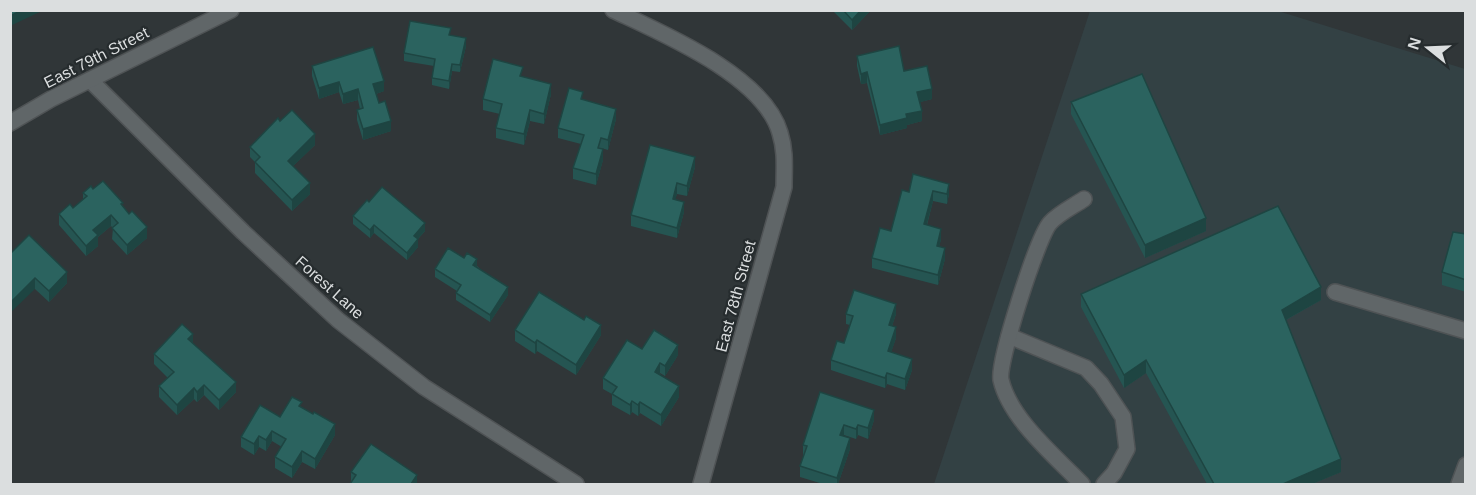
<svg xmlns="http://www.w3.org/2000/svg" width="1476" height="495" viewBox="0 0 1476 495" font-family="Helvetica,sans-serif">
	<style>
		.built { fill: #334144 }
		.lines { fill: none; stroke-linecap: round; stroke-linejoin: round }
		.minor-casing { stroke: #4f5355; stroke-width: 18 }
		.minor { stroke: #606668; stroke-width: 15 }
		.wall { fill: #255552 }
		.shaded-wall { fill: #1e4542 }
		.building { fill: #2b635f; stroke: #1e4542; stroke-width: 1.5 }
		.labels { text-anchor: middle; stroke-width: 4.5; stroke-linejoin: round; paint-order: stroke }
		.street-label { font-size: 16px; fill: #dbdedf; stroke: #262c2e }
	</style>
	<rect width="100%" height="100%" fill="#303638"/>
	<polygon class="built" points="1090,11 1278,11 1465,69 1465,484 934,484"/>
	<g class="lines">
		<g class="minor-casing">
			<g id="minor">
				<path d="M613,10c51,24 151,66 167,123 6,19 4,35 4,54l-83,297"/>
				<polyline points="90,80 243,232 338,320 424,387 576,484"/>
				<polyline points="10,123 51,99 231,10"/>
				<polyline points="1335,292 1466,331"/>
				<polyline points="1009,336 1086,368 1101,384 1123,417 1127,449 1114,473 1104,484"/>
				<path d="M1082,484c-27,-28 -72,-65 -81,-104 -4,-17 37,-144 49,-157 9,-10 24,-17 34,-24"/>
				<polyline points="1459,484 1466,465"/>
			</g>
		</g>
		<use href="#minor" class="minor"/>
	</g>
	<g class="wall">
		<polygon points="832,10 871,10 852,30"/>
		<polygon points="451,36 466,46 460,72 452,71 449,89 432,85 432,78 434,66 404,61 404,53"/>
		<polygon points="857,56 904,71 932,99 920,102 922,121 907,125 907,128 880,135 867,83 861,84 857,66"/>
		<polygon points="312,66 384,91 376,94 379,103 391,131 363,140 357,120 357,110 360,109 358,100 343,104 339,92 319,99 312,76"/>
		<polygon points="523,77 551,94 544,124 530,121 524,145 496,138 496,128 500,114 483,110 483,99"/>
		<polygon points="583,99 616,119 608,150 601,148 603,160 596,185 573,179 573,168 581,144 558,138 558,128"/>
		<polygon points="1071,102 1206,231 1145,258 1071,114"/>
		<polygon points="280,121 315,145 293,166 310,194 292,211 255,173 255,162 250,157 250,147"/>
		<polygon points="695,167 687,196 677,194 675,199 684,212 677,238 631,226 631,215"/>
		<polygon points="913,174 949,194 947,204 933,201 927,225 941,239 939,247 945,259 938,285 872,268 872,258 891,231 909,192"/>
		<polygon points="93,189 123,206 147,238 127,255 112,239 113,228 111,226 98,237 98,246 86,256 59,225 59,214 73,208 83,199 83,193"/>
		<polygon points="369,202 425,231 418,239 418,247 407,260 374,233 370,238 353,224 353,216"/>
		<polygon points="1466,234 1466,292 1442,285 1442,272"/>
		<polygon points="10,254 67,283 49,302 35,289"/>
		<polygon points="477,266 508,295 490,322 456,300 456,293 457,291 435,277 435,269"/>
		<polygon points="1081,294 1321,300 1286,320 1341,472 1312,484 1207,484 1146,373 1124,388 1081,307"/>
		<polygon points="846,314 896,314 892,326 896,338 891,352 912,370 905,390 887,384 885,388 831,370 831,360 844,343 850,325 846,324"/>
		<polygon points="515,330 601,335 576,375 537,351 535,354 515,341"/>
		<polygon points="193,344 236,392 219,410 204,395 197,402 194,399 177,415 159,397 159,386 168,378 154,364 154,354"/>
		<polygon points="678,355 665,376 660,373 660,374 679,397 661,426 640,413 638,416 632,412 630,415 612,405 612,394 603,389 603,378"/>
		<polygon points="820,392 874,420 868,439 858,435 856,439 844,435 843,436 850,449 838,484 823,484 800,477 800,466 804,455 803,455 803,445"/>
		<polygon points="302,407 335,435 315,469 302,462 292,478 275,468 275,457 282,447 272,441 266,451 259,447 254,455 241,447 241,437"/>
		<polygon points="351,472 417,484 351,482"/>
	</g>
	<g class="shaded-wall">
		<polygon points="22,10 44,10 10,26 10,16"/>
		<polygon points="861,10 871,10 852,30 852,20"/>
		<polygon points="466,38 466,46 460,72 460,65"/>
		<polygon points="452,64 452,71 449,89 449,81"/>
		<polygon points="867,72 867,83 861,84 861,74"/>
		<polygon points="384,81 384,91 373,95 373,84"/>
		<polygon points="339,82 339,92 319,99 319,88"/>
		<polygon points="551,84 551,94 544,124 544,114"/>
		<polygon points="358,89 358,100 343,104 343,94"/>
		<polygon points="932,89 932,99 917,103 917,92"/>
		<polygon points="616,109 616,119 608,150 608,140"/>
		<polygon points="530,110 530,121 524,145 524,134"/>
		<polygon points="922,111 922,121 907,125 907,128 880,135 880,125 906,114"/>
		<polygon points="391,121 391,131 363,140 363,129"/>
		<polygon points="315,134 315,145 288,171 288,161"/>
		<polygon points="603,149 603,160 596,185 596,174"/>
		<polygon points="695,157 695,167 687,196 687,186"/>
		<polygon points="310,183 310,194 292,211 292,200"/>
		<polygon points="677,183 677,194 673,209 673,199"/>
		<polygon points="949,184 949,194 947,204 947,194"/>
		<polygon points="933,191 933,201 924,235 924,224"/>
		<polygon points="684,202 684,212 677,238 677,228"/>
		<polygon points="111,215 111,226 98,237 98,246 86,256 86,246 93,230"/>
		<polygon points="1206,218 1206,231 1145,258 1145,245"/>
		<polygon points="425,223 425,231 414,243 414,236"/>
		<polygon points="374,225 374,233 370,238 370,230"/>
		<polygon points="147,227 147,238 127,255 127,245"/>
		<polygon points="941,229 941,239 937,257 937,246"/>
		<polygon points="418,239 418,247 407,260 407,253"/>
		<polygon points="945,248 945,259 938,285 938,275"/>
		<polygon points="477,259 477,266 473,272 473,265"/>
		<polygon points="67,272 67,283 49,302 49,291"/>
		<polygon points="35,278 35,289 10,313 10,303"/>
		<polygon points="508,287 508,295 490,322 490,315"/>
		<polygon points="1321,287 1321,300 1282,322 1282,310"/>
		<polygon points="896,304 896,314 889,335 889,325"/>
		<polygon points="601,325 601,335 576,375 576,365"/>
		<polygon points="896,327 896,338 888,362 888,351"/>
		<polygon points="193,334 193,344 188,339"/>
		<polygon points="537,340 537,351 535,354 535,343"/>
		<polygon points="678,345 678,355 665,376 665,366"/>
		<polygon points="912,359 912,370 905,390 905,379"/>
		<polygon points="1146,360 1146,373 1124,388 1124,375"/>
		<polygon points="660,363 660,373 655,382 655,372"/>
		<polygon points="887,373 887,384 885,388 885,378"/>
		<polygon points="236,382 236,392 219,410 219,400"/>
		<polygon points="204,385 204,395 197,402 197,392"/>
		<polygon points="679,386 679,397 661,426 661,415"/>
		<polygon points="194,388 194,399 177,415 177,405"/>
		<polygon points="632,401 632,412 630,415 630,405"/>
		<polygon points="640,402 640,413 638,416 638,405"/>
		<polygon points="874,410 874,420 868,439 868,428"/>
		<polygon points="335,424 335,435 315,469 315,459"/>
		<polygon points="844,425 844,435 840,446 840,435"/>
		<polygon points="858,425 858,435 856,439 856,429"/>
		<polygon points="272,431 272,441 266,451 266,440"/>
		<polygon points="259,436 259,447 254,455 254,444"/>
		<polygon points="850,438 850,449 838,484 837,484 837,478"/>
		<polygon points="302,451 302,462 292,478 292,467"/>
		<polygon points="1341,459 1341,472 1312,484 1283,484"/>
		<polygon points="417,475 417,484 411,484"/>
	</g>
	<g class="building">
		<polygon points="10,10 22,10 10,16"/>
		<polygon points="843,10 861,10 852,20"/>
		<polygon points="410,21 451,28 449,35 466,38 460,65 452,64 449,81 432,78 435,59 404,53"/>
		<polygon points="899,46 904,71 927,66 932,89 917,92 922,111 906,114 907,118 880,125 867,72 861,74 857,56"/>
		<polygon points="373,47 384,81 373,84 379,103 385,101 391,121 363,129 357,110 363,108 358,89 343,94 339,82 319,88 312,66"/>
		<polygon points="493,59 523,67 520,76 551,84 544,114 530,110 524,134 496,128 502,104 483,99"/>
		<polygon points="1142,74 1206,218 1145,245 1071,102"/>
		<polygon points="569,88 583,92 581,99 616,109 608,140 601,138 598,148 603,149 596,174 573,168 584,135 558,128"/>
		<polygon points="292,110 315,134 288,161 310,183 292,200 255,162 260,157 250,147 278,118 280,121"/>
		<polygon points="650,145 695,157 687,186 677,183 673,199 684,202 677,228 631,215"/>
		<polygon points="913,174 949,184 947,194 933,191 924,224 941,229 937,246 945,248 938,275 872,258 880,228 891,231 902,190 909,192"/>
		<polygon points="103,181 123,203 121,204 129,214 132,211 147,227 127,245 112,228 118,223 111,215 93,230 98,235 86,246 59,214 70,204 73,208 87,196 83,193 91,186 93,189"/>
		<polygon points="382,187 425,223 414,236 418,239 407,253 374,225 370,230 353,216 367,200 369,202"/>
		<polygon points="1278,206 1321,287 1282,310 1341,459 1283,484 1214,484 1146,360 1124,375 1081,294"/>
		<polygon points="1453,232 1466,234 1466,280 1442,272"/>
		<polygon points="29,235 67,272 49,291 35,278 10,303 10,254"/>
		<polygon points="448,248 464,258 467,253 477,259 473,265 508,287 490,315 456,293 461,285 435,269"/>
		<polygon points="854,290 896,304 889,325 896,327 888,351 912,359 905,379 887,373 885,378 831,360 837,341 844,343 853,316 846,314"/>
		<polygon points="539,292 584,320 586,316 601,325 576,365 537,340 535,343 515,330"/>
		<polygon points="182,324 193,334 188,339 236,382 219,400 204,385 197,392 194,388 177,405 159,386 174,372 154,354"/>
		<polygon points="654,330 678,345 665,366 660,363 655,372 679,386 661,415 640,402 638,405 632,401 630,405 612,394 617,387 603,378 627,340 642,349"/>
		<polygon points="820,392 874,410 868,428 858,425 856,429 844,425 840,435 850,438 837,478 800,466 807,446 803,445"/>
		<polygon points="292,397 302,402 299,406 313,414 314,412 335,424 315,459 302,451 292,467 275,457 286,439 272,431 266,440 259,436 254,444 241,437 260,405 280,417"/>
		<polygon points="371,444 417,475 411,484 350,484 356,475 351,472"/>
	</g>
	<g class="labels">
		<g class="street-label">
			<text transform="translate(96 57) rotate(-27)" y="6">East 79th Street</text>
			<text transform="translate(330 287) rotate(42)" y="6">Forest Lane</text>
			<text transform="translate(735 296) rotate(-75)" y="6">East 78th Street</text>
		</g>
	</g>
	<rect width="1476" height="495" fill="none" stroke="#dbdedf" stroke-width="24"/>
	<g transform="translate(1428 48) rotate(288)" stroke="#262c2e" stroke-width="4.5" paint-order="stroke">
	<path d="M0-4.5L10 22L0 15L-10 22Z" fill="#dbdedf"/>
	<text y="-9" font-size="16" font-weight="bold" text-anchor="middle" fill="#dbdedf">N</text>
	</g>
</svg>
